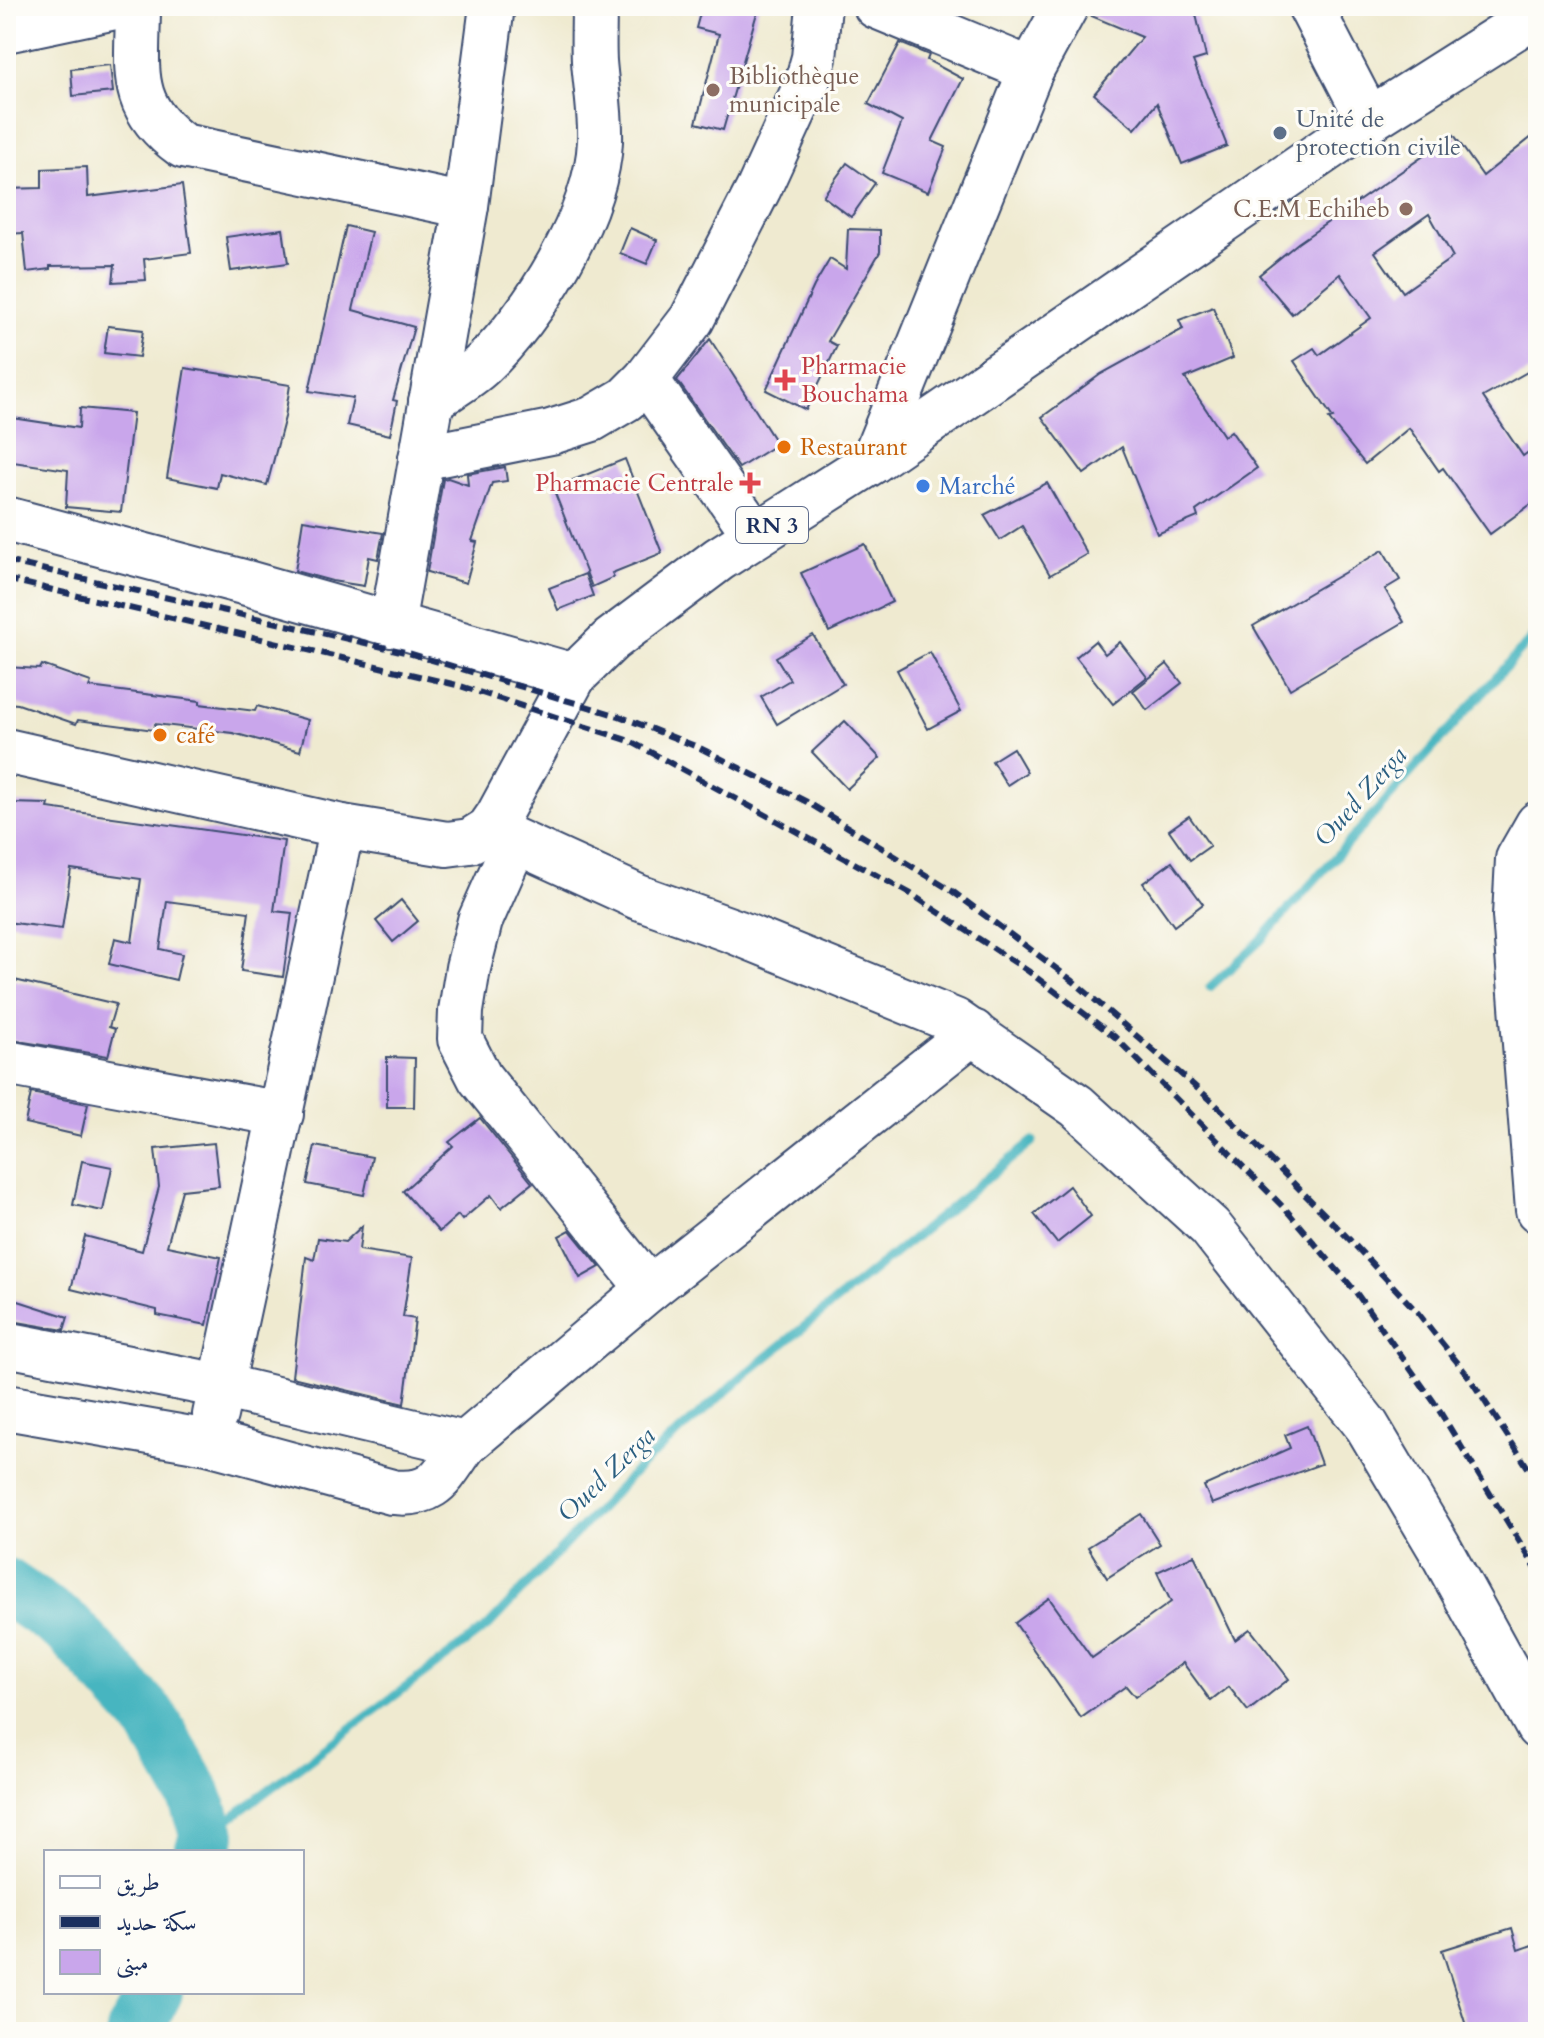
<svg xmlns="http://www.w3.org/2000/svg" width="1544" height="2038" viewBox="0 0 1544 2038" font-family="Cardo,Amiri,serif">
	<style>
		.lines { fill: none; stroke-linecap: round; stroke-linejoin: round }
		.stream { stroke: #46b5c0; stroke-width: 9 }
		.river { stroke: #46b5c0; stroke-width: 56 }
		.building { fill: #c9a6eb; fill-rule: evenodd }
		.minor-casing { stroke: #3b4b6f; stroke-width: 48 }
		.major-casing { stroke: #3b4b6f; stroke-width: 48 }
		.minor { stroke: #fff; stroke-width: 44 }
		.major { stroke: #fff; stroke-width: 44 }
		.rail { stroke: #1b2f5e; stroke-width: 6; stroke-dasharray: 12 6; stroke-linecap: butt }
		.education-dot { fill: #8d6e63; stroke: #fdfcf7; stroke-width: 3 }
		.service-dot { fill: #5c6f8a; stroke: #fdfcf7; stroke-width: 3 }
		.health-dot { fill: #e0444e; stroke: #fdfcf7; stroke-width: 3 }
		.food-dot { fill: #e8710a; stroke: #fdfcf7; stroke-width: 3 }
		.shop-dot { fill: #3f7fe0; stroke: #fdfcf7; stroke-width: 3 }
		.labels { text-anchor: middle; stroke-width: 6; stroke-linejoin: round; paint-order: stroke }
		.shield { fill: #fdfcf7; stroke: #5f6c8c; stroke-width: 2 }
		.shield-label { font-size: 22px; font-weight: bold; fill: #1b2f5e }
		.education-label { font-size: 24px; fill: #785e54; stroke: #fdfcf7; text-anchor: start }
		.service-label { font-size: 24px; fill: #4e5e75; stroke: #fdfcf7; text-anchor: start }
		.health-label { font-size: 24px; fill: #be3a42; stroke: #fdfcf7; text-anchor: start }
		.food-label { font-size: 24px; fill: #c56008; stroke: #fdfcf7; text-anchor: start }
		.shop-label { font-size: 24px; fill: #366cbe; stroke: #fdfcf7; text-anchor: start }
		.water-label { font-size: 26px; font-style: italic; fill: #2a5e80; stroke: #fdfcf7 }
	</style>
	<rect width="100%" height="100%" fill="#fdfcf7"/>
	<filter id="ink" filterUnits="userSpaceOnUse"><feTurbulence type="fractalNoise" baseFrequency=".0125" numOctaves="2"/><feDisplacementMap in="SourceGraphic" scale="16" xChannelSelector="R" yChannelSelector="G"/><feConvolveMatrix kernelMatrix="1 2 1 2 8 2 1 2 1" color-interpolation-filters="sRGB"/></filter>
	<filter id="wash" filterUnits="userSpaceOnUse"><feTurbulence type="fractalNoise" baseFrequency=".006" numOctaves="4" result="noise"/><feDisplacementMap in="SourceGraphic" scale="32" xChannelSelector="R" yChannelSelector="G"/><feGaussianBlur stdDeviation="1.8" result="paint"/><feColorMatrix in="noise" values="0 0 0 0 0 0 0 0 0 0 0 0 0 0 0 0 0 1.4 0 .05"/><feComposite in="paint" operator="in"/></filter>
	<g filter="url(#wash)">
		<rect width="100%" height="100%" fill="#efead0"/>
		<g class="lines">
			<g class="stream">
				<polyline points="1210,987 1260,941 1538,631"/>
				<polyline points="208,1835 488,1626 640,1466 746,1374 1033,1141"/>
			</g>
			<g class="river">
				<polyline points="6,1586 68,1628 151,1719 195,1796 208,1835 202,1852"/>
				<polyline points="134,2032 155,1992"/>
			</g>
		</g>
		<g id="blocks">
			<g class="building">
				<polygon points="702,6 759,6 723,130 696,123 719,34 696,28"/>
				<polygon points="1091,6 1194,6 1206,57 1193,61 1227,146 1182,164 1157,103 1135,129 1094,94 1142,37 1089,15"/>
				<polygon points="900,43 929,55 927,60 963,79 932,141 946,147 928,192 882,173 902,122 868,104"/>
				<polygon points="110,65 113,92 73,96 71,69"/>
				<path d="M1538,132v234l-55,31 40,59 15,-11v54l-48,35 -47,-66 -4,3 -30,-43 -44,36 -36,-45 4,-1 -39,-57 20,-13 5,7 52,-37 -31,-44 -48,40 -33,-39 39,-32 156,-108 29,41zM1429,214l24,43 -50,35 -28,-40z"/>
				<polygon points="847,163 875,183 851,217 823,196"/>
				<polygon points="87,167 88,197 182,185 191,253 144,259 146,280 113,282 115,265 50,266 50,269 27,272 23,233 6,234 6,189 42,188 42,169"/>
				<polygon points="346,226 371,232 353,310 414,327 393,400 397,401 390,435 347,425 353,398 309,391"/>
				<polygon points="630,228 657,240 647,264 620,253"/>
				<polygon points="283,229 288,263 231,271 226,237"/>
				<polygon points="848,229 880,230 880,252 828,341 837,346 806,410 766,390 814,286 830,259 846,269"/>
				<polygon points="1213,307 1233,358 1185,378 1224,436 1231,431 1257,468 1196,511 1198,517 1157,534 1122,447 1084,474 1042,417 1101,374 1183,329 1179,320"/>
				<polygon points="108,326 143,330 139,357 104,353"/>
				<polygon points="710,339 777,444 739,468 677,380"/>
				<polygon points="185,368 290,385 285,417 267,485 220,473 217,488 167,478"/>
				<polygon points="80,408 133,413 121,512 66,507 68,470 6,461 6,417 79,428"/>
				<polygon points="625,459 662,553 612,573 614,577 592,587 553,488"/>
				<polygon points="505,467 507,481 492,483 472,541 477,542 466,583 427,572 443,479 448,478 468,485 467,474"/>
				<polygon points="1047,483 1087,554 1050,575 1022,526 1000,540 984,515"/>
				<polygon points="303,520 383,533 378,559 369,557 364,586 332,581 295,571"/>
				<polygon points="865,544 892,602 829,632 801,573"/>
				<polygon points="1383,550 1400,580 1385,589 1404,622 1290,689 1253,626"/>
				<polygon points="585,574 593,596 558,610 549,588"/>
				<polygon points="813,635 843,684 777,724 761,697 790,680 776,657"/>
				<polygon points="1095,641 1105,654 1120,642 1147,677 1113,704 1076,657"/>
				<polygon points="930,652 961,711 928,729 897,670"/>
				<polygon points="1167,664 1182,683 1147,710 1133,691"/>
				<polygon points="42,665 91,682 89,687 200,701 200,704 255,711 257,706 308,720 300,751 233,733 155,724 154,730 78,720 76,724 18,704 6,703 6,667 40,669"/>
				<polygon points="845,721 880,758 847,789 812,752"/>
				<polygon points="1013,748 1027,772 1007,785 992,761"/>
				<polygon points="8,803 49,804 48,808 284,841 274,911 292,913 283,977 241,971 249,912 167,901 160,949 182,954 176,980 109,964 115,938 132,942 141,879 71,869 62,929 6,922"/>
				<polygon points="1189,816 1210,846 1190,860 1169,830"/>
				<polygon points="1172,862 1203,904 1174,926 1143,883"/>
				<polygon points="401,900 418,921 393,942 376,921"/>
				<polygon points="6,978 116,1004 109,1027 115,1029 108,1056 6,1039"/>
				<polygon points="387,1057 415,1058 414,1107 387,1107"/>
				<polygon points="31,1093 88,1104 81,1136 25,1123"/>
				<polygon points="480,1118 532,1183 501,1208 491,1195 462,1220 458,1215 439,1232 403,1191 453,1146 449,1142"/>
				<polygon points="214,1143 219,1186 182,1190 167,1246 221,1257 207,1325 157,1315 157,1310 71,1289 85,1236 142,1251 159,1187 155,1149"/>
				<polygon points="315,1146 372,1157 364,1195 307,1184"/>
				<polygon points="82,1161 112,1167 103,1211 73,1205"/>
				<polygon points="1069,1186 1091,1216 1057,1243 1034,1214"/>
				<polygon points="362,1226 359,1250 412,1258 403,1317 415,1319 404,1404 292,1377 306,1257 314,1260 318,1238 345,1242"/>
				<polygon points="570,1230 600,1267 580,1278 559,1236"/>
				<polygon points="6,1297 68,1317 64,1330 6,1320"/>
				<polygon points="1307,1426 1321,1464 1212,1504 1204,1486 1290,1448 1285,1435"/>
				<polygon points="1141,1514 1160,1544 1107,1578 1088,1547"/>
				<polygon points="1194,1555 1235,1640 1250,1629 1289,1679 1248,1711 1229,1687 1211,1701 1183,1663 1135,1697 1126,1686 1081,1718 1015,1623 1049,1598 1092,1658 1171,1602 1157,1572"/>
				<polygon points="1512,1928 1518,1950 1538,1943 1538,2032 1468,2032 1442,1950"/>
			</g>
		</g>
	</g>
	<g filter="url(#ink)">
		<use href="#blocks" fill-opacity="0" stroke="#3b4b6f" stroke-width="2"/>
		<g class="lines">
			<g class="minor-casing">
				<g id="minor">
					<path d="M138,6c0,63 -12,99 45,140l283,60"/>
					<polyline points="876,6 1031,70"/>
					<polyline points="1310,6 1369,120"/>
					<polyline points="6,30 120,6"/>
					<polyline points="646,379 755,535"/>
					<path d="M431,401c17,-12 36,-22 51,-36 52,-49 115,-150 118,-224 1,-26 -4,-54 -6,-80 -1,-18 0,-37 0,-55"/>
					<polyline points="421,458 551,432 592,419 626,399 646,379 692,319 759,188 807,83 814,58 819,6"/>
					<polyline points="873,461 1031,70 1066,6"/>
					<polyline points="6,519 247,583 574,676"/>
					<polyline points="392,625 466,206 492,6"/>
					<polyline points="1538,824 1518,859 1515,916 1538,1210"/>
					<polyline points="515,842 480,921 468,968 461,1011 460,1039 480,1078 649,1289"/>
					<polyline points="6,1063 281,1114"/>
					<path d="M6,1344l215,42 244,58c-23,31 -28,53 -73,48l-184,-50 -202,-35"/>
					<polyline points="215,1415 342,827"/>
					<polyline points="465,1444 649,1289 973,1032"/>
				</g>
			</g>
			<g class="major-casing">
				<g id="major">
					<polyline points="6,751 342,827 447,844 470,841 489,829 498,816 574,676 611,640 719,559 873,461 1369,120 1538,13"/>
					<polyline points="489,829 638,897 736,932 955,1021 1077,1106 1210,1227 1367,1426 1439,1547 1538,1727"/>
				</g>
			</g>
			<use href="#minor" class="minor"/>
			<use href="#major" class="major"/>
			<g class="rail">
				<polyline points="6,561 405,652 619,716 700,748 807,802 952,891 1073,981 1212,1101 1349,1239 1418,1313 1469,1377 1538,1483"/>
				<polyline points="6,579 457,685 630,741 911,894 1028,971 1115,1037 1287,1211 1355,1291 1434,1402 1538,1572"/>
			</g>
		</g>
	</g>
	<g class="education-dot">
		<circle cx="713" cy="90" r="8"/>
		<circle cx="1406" cy="209" r="8"/>
	</g>
	<circle class="service-dot" cx="1280" cy="133" r="8"/>
	<g class="health-dot">
		<path d="M781 368h8v8h8v8h-8v8h-8v-8h-8v-8h8z"/>
		<path d="M746 471h8v8h8v8h-8v8h-8v-8h-8v-8h8z"/>
	</g>
	<g class="food-dot">
		<circle cx="784" cy="447" r="8"/>
		<circle cx="160" cy="735" r="8"/>
	</g>
	<circle class="shop-dot" cx="923" cy="486" r="8"/>
	<g class="labels">
		<rect class="shield" x="736" y="507" width="72" height="36" rx="6"/>
		<g class="shield-label">
			<text x="772" y="533">RN 3</text>
		</g>
		<g class="education-label">
			<text x="729" y="84">Bibliothèque<tspan x="729" dy="28">municipale</tspan></text>
			<text x="1390" y="217" text-anchor="end">C.E.M Echiheb</text>
		</g>
		<g class="service-label">
			<text x="1296" y="127">Unité de<tspan x="1296" dy="28">protection civile</tspan></text>
		</g>
		<g class="health-label">
			<text x="801" y="374">Pharmacie<tspan x="801" dy="28">Bouchama</tspan></text>
			<text x="734" y="491" text-anchor="end">Pharmacie Centrale</text>
		</g>
		<g class="food-label">
			<text x="800" y="455">Restaurant</text>
			<text x="176" y="743">café</text>
		</g>
		<g class="shop-label">
			<text x="939" y="494">Marché</text>
		</g>
		<g class="water-label">
			<text transform="translate(1360 796) rotate(-48)" y="9">Oued Zerga</text>
			<text transform="translate(606 1474) rotate(-44)" y="9">Oued Zerga</text>
		</g>
	</g>
	<rect width="1544" height="2038" fill="none" stroke="#fdfcf7" stroke-width="32"/>
	<rect x="44" y="1850" width="260" height="144" fill="#fdfcf7" stroke="#a3aaba" stroke-width="2"/>
	<rect x="60" y="1876" width="40" height="12" fill="#ffffff" stroke="#a3aaba" stroke-width="2"/>
	<text x="116" y="1890" font-size="24" fill="#1b2f5e">طريق</text>
	<rect x="60" y="1916" width="40" height="12" fill="#1b2f5e" stroke="#a3aaba" stroke-width="2"/>
	<text x="116" y="1930" font-size="24" fill="#1b2f5e">سكة حديد</text>
	<rect x="60" y="1950" width="40" height="24" fill="#c9a6eb" stroke="#a3aaba" stroke-width="2"/>
	<text x="116" y="1970" font-size="24" fill="#1b2f5e">مبنى</text>
</svg>
